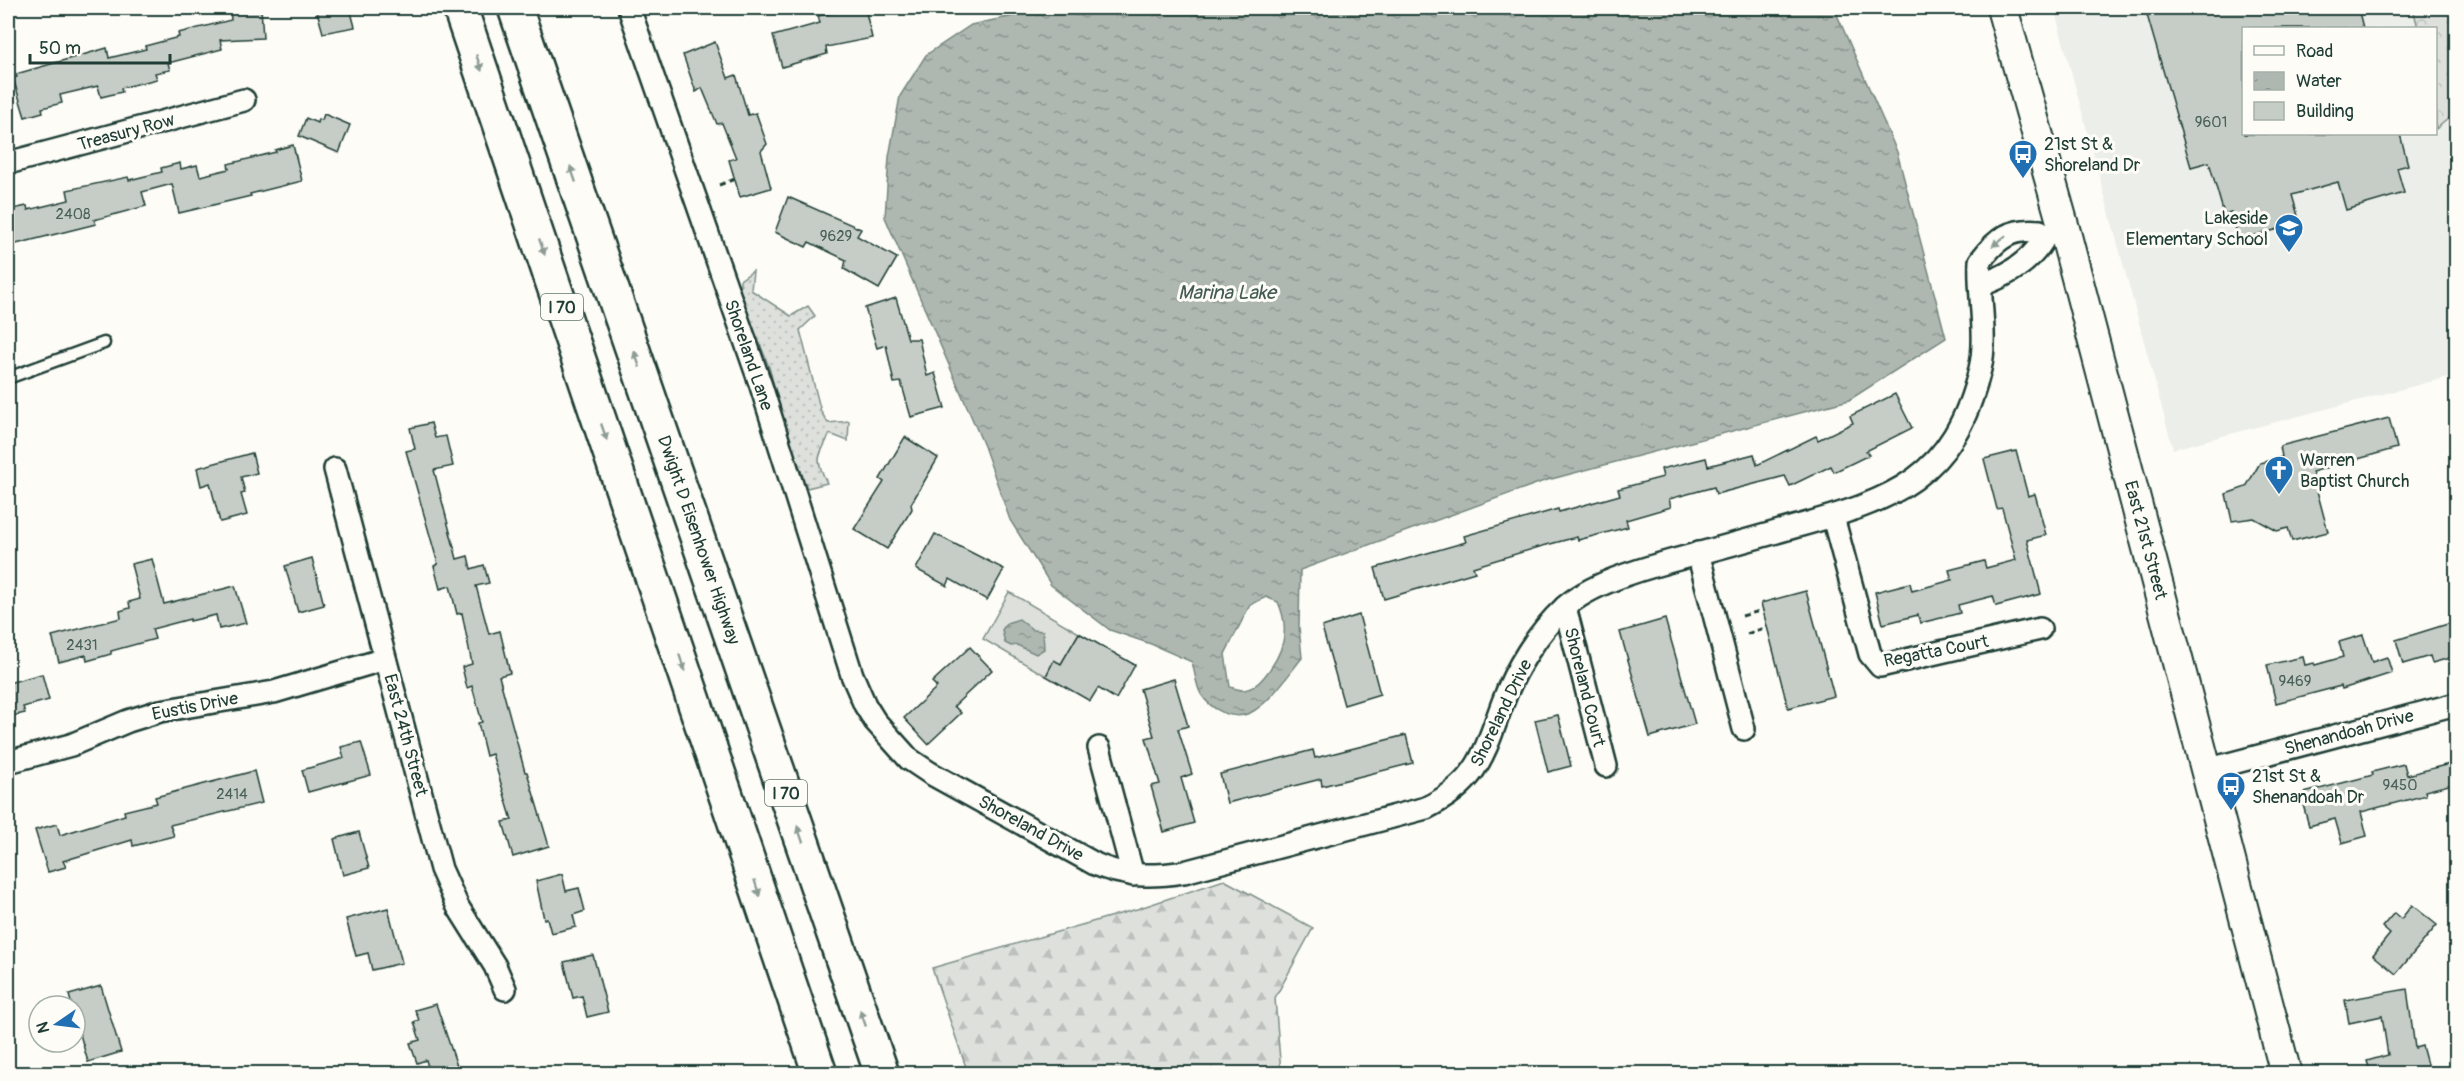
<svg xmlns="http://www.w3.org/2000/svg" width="2464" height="1081" viewBox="0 0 2464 1081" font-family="Pangolin,sans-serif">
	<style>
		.built { fill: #eceee9; fill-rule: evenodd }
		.grass { fill: url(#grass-dots); stroke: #7e8e88; stroke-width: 1.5 }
		.forest { fill: url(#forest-firs); stroke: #7e8e88; stroke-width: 1.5 }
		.park { fill: url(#park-crowns); stroke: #7e8e88; stroke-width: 1.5 }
		.pitch { fill: #dde0db; stroke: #7e8e88; stroke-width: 1.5 }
		.water { fill: url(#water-ripples); stroke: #75877f; stroke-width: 1.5; fill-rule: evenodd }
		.building { fill: #c6cdc7; stroke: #1f3d34; stroke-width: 1.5 }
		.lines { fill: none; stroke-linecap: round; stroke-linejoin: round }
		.lane-casing { stroke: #1f3d34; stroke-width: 15 }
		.street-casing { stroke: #1f3d34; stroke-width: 26 }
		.secondary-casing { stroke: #1f3d34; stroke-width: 34 }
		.highway-casing { stroke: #1f3d34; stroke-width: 38 }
		.path { stroke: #1f3d34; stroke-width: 3; stroke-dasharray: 6 4.5; stroke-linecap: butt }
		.lane { stroke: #fdfcf7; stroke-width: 10 }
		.street { stroke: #fdfcf7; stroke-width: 21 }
		.secondary { stroke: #fdfcf7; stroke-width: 30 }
		.highway { stroke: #fdfcf7; stroke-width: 33 }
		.oneway { fill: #8e9c96 }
		.labels { text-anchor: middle; stroke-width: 6; stroke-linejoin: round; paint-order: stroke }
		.number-label { font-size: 15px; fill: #496159 }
		.shield { fill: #fdfcf7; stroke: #62766e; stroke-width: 1.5 }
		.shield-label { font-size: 16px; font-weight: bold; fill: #1f3d34 }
		.street-label { font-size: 18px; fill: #1f3d34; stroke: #fdfcf7 }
		.poi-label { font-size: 18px; fill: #1f3d34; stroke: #fdfcf7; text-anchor: start }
		.water-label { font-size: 20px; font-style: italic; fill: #435c53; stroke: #fdfcf7 }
	</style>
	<defs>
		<pattern id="grass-dots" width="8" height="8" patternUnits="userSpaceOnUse" patternTransform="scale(1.5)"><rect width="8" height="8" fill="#dde0db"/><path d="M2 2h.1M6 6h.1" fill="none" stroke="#bdc1bd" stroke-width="1.8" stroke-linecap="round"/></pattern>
		<pattern id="forest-firs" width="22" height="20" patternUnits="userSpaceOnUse" patternTransform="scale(1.5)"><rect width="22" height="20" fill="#dde0db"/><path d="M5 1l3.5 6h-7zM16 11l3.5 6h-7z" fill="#bdc1bd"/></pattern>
		<pattern id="park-crowns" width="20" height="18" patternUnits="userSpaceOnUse" patternTransform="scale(1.5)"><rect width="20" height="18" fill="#dde0db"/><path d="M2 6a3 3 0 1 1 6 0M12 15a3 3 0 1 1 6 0" fill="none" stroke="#bdc1bd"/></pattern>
		<pattern id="water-ripples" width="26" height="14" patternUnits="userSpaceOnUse" patternTransform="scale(1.5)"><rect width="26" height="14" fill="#aeb8b1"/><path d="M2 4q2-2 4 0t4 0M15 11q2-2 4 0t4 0" fill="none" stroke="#8d9791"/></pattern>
	</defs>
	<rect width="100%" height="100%" fill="#fdfcf7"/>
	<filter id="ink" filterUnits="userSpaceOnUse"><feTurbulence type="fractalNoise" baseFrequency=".0167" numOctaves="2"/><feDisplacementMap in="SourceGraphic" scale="12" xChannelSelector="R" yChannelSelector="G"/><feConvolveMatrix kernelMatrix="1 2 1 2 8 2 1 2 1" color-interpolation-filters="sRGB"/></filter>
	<g filter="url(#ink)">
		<path class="built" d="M2054,8h402v367l-283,74zM2244,28h192v106h-192z"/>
		<path class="grass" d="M753,271l-2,19 40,26 17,-10 7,10 -15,14 21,82 7,11 21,-2 -1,20 -18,-7c-13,25 -15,24 -3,49l-20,5 -22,-62 -16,-59 -16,-41 -13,-26v-20z"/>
		<polygon class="forest" points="1224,880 1313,928 1275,998 1281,1073 968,1073 932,968 1137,909"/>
		<polygon class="park" points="2416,8 2456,8 2456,112 2436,129 2436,28 2418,28 2414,12"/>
		<polygon class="pitch" points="1009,592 1079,633 1061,664 1054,661 1046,676 983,639"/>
		<g class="water">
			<path d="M1050,8h784l63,144 49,186 -97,62 -305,81 -244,89 -1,57 3,31c-15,18 -31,44 -52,55 -18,8 -40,-4 -49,-19 -5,-8 -6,-22 -9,-32l-41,-18 -41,-14 -59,-45 -41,-65 -26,-74 -99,-229 4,-60 11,-61 26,-41 45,-30zM1266,597l12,5c13,29 5,52 -14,75 -5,6 -12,12 -20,13 -5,0 -10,-2 -14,-3l-5,-33 25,-49z"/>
			<polygon points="1019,619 1033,630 1043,631 1044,649 1036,654 1017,645 1011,646 1005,643 1002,630 1007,623"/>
		</g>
		<g class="building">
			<polygon points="230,8 261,8 263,38 220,40 222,49 168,63 170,70 155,73 157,79 121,88 122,92 101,97 98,86 60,95 62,103 42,108 43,112 25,117 13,78 17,77 16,74 107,48 109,58 146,49 145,46 179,37 178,33 231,20"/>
			<polygon points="316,8 350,8 355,27 323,33"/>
			<polygon points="855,8 865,8 872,38 826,47 827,54 782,67 773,36 820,23 818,16"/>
			<polygon points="2145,8 2358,8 2363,28 2244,28 2244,134 2400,134 2408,165 2397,168 2404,193 2346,210 2338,182 2292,195 2300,223 2239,240 2231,212 2224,214 2209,162 2191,167"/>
			<polygon points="715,42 728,78 736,75 748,115 756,113 767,144 761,151 771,188 740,197 729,160 736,158 722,123 717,124 702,88 696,92 683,55"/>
			<polygon points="324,114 350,125 339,153 299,136 306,118 317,123 318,119 322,120"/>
			<polygon points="293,145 302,181 250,194 251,196 179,213 172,184 142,192 146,206 94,220 96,224 8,246 8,210 27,206 28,210 69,200 67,190 128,177 129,180 162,172 161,168 180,163 181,169 197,165 200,176 229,169 228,164 276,152 275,150"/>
			<polygon points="788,197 861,229 857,236 897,258 879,289 844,269 846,260 809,242 806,247 775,232"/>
			<polygon points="896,298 908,339 919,339 927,376 935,373 945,408 911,417 901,382 894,383 886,345 877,348 865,308"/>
			<polygon points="1895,394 1912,428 1866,451 1869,455 1834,472 1831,466 1790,486 1785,476 1716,494 1714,487 1669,499 1671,507 1626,520 1628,527 1578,540 1577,537 1539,547 1473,567 1475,572 1384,599 1375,568 1466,542 1464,536 1558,509 1559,512 1620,495 1618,489 1663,477 1661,469 1706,458 1708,466 1754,454 1757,465 1816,436 1818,440 1853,423 1850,416"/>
			<polygon points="2389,418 2397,448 2312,472 2328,532 2292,541 2288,528 2277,531 2254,518 2232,521 2226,494 2246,487 2260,463 2282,457 2280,446"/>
			<polygon points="431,423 435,438 446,436 453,466 434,470 457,559 468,556 471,569 484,565 489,583 476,586 489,634 500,631 510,673 499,676 525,772 527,772 549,846 513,857 503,822 512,820 492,754 486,756 478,723 482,722 472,686 467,688 462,667 472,664 462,613 457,614 450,586 440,589 434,566 438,564 406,451 415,449 410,428"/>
			<polygon points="905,437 938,458 911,504 912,509 887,549 854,529 884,482 880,479"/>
			<polygon points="2016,451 2028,496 2035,494 2046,535 2027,540 2041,594 1996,606 1993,596 1958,605 1960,613 1941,618 1920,623 1918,615 1883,624 1875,592 1910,583 1912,591 1952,580 1949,570 1984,561 1986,568 2016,560 2002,508 1997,509 1984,459"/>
			<polygon points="252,453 257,473 241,477 245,493 241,494 247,515 220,522 210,483 201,486 197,468"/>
			<polygon points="935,534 1004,569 987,600 950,579 947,586 916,569"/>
			<polygon points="312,558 324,605 298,612 285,566"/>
			<polygon points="152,559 164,604 235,586 246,623 219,629 216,615 190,621 190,619 152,629 155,639 111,651 111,654 87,661 86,655 59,662 52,636 121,618 120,611 130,608 129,602 140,599 131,564"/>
			<polygon points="1806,591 1834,696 1788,708 1761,603"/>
			<polygon points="1359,615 1380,694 1344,705 1322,627"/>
			<polygon points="1665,619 1695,724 1650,737 1620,632"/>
			<polygon points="2451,623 2457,642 2457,656 2432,663 2430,656 2403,664 2396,640"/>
			<polygon points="1079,633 1135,665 1116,699 1098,688 1090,701 1046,676 1054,660 1061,664"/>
			<polygon points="2363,635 2372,662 2387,657 2392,673 2342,689 2341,686 2276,703 2267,665 2303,657 2305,665 2314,663 2315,665 2343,657 2339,642"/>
			<polygon points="970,647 992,670 954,706 961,713 928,744 904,718 937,687 932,682"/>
			<polygon points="42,674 49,700 23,707 25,713 8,717 8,683"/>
			<polygon points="1174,679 1188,726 1178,729 1192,774 1181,778 1194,823 1164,832 1151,786 1160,784 1146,738 1154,736 1140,689"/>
			<polygon points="1558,715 1571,766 1548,772 1535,720"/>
			<polygon points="1406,735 1413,763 1322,786 1321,779 1227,803 1220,774 1313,750 1315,758"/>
			<polygon points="361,742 371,775 308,792 302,770 344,758 341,747"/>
			<polygon points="2457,762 2457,783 2425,791 2426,795 2361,812 2367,836 2342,843 2335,819 2309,826 2300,794 2373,775 2372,772 2404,764 2407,775"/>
			<polygon points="254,771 262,803 170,825 174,836 133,846 132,840 63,861 66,867 48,872 35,830 57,824 60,835 125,815 124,811 157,803 155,797"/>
			<polygon points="359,832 369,868 343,875 334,839"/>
			<polygon points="562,874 566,891 579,888 585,911 573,915 576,927 551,933 547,918 544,919 536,881"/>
			<polygon points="2412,905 2437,925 2396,974 2373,955 2390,934 2382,927 2394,913 2401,919"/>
			<polygon points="388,908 402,963 372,970 368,953 356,956 346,919"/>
			<polygon points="593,955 608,1012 587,1017 582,996 573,998 564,962"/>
			<polygon points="101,986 121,1052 88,1062 75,1017 75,1006 72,1006 69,995"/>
			<polygon points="2407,989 2415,1048 2422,1046 2428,1068 2423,1070 2423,1074 2371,1074 2367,1061 2388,1055 2382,1016 2349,1023 2345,1000"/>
			<polygon points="436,1004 457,1066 430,1074 426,1060 417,1063 410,1043 420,1040 414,1022 419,1020 415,1010"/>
		</g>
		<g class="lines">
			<g class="lane-casing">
				<polyline id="lane" points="8,378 104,343"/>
			</g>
			<g class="street-casing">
				<g id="street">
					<path d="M629,8l132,378 91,289 13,30 10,16 34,38 21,14 165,91c29,13 57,13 89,8l242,-64c53,-26 58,-55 77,-106 12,-33 35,-70 61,-94 26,-24 74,-38 107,-47 41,-11 82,-22 123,-34 99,-27 160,-48 186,-158 8,-32 -2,-75 0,-108 17,-23 31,-33 60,-30l5,6"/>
					<polyline points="8,163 244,100"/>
					<path d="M1981,285c26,-9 51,-24 64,-48"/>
					<polyline points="335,469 441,869 458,907 495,966 505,989"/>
					<polyline points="1833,517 1870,654 1880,666 2040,629"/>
					<polyline points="1698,553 1744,729"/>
					<polyline points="1565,607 1606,766"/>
					<polyline points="1099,748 1133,875"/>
					<polyline points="8,762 71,745 128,721 160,711 274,692 385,659"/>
					<polyline points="2206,770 2456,704"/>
				</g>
			</g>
			<g class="secondary-casing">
				<polyline id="secondary" points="2002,8 2065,232 2286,1074"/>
			</g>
			<g class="highway-casing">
				<g id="highway">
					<polyline points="460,8 820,1074"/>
					<polyline points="515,8 882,1074"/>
				</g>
			</g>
			<g class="path">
				<polyline points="719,185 735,179"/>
				<polyline points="1742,616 1763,610"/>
				<polyline points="1747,634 1767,627"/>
			</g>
			<use href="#lane" class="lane"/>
			<use href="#street" class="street"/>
			<use href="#secondary" class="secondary"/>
			<use href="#highway" class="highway"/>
		</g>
		<defs><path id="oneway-solid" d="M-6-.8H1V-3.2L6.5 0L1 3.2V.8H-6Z" transform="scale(1.5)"/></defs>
		<g class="oneway">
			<use href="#oneway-solid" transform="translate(479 63) rotate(71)"/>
			<use href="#oneway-solid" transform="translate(573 174) rotate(-109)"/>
			<use href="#oneway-solid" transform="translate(1999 241) rotate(142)"/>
			<use href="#oneway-solid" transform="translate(542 247) rotate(71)"/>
			<use href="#oneway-solid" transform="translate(637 359) rotate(-109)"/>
			<use href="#oneway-solid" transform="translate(604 432) rotate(71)"/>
			<use href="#oneway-solid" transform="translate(682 663) rotate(72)"/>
			<use href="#oneway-solid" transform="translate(800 834) rotate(-109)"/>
			<use href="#oneway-solid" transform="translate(757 888) rotate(72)"/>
			<use href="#oneway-solid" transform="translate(863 1018) rotate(-109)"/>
		</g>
	</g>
	<defs>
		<g id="bus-pin" transform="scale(1.5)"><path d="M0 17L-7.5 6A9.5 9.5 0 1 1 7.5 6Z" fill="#1f6fb2" stroke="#fdfcf7"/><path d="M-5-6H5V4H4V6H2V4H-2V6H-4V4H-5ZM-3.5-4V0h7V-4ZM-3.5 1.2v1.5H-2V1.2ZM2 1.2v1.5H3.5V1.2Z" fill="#fff"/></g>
		<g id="school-pin" transform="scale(1.5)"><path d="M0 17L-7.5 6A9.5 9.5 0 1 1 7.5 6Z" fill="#1f6fb2" stroke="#fdfcf7"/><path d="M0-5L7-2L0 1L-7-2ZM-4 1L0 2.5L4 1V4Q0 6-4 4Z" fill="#fff"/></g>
		<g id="church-pin" transform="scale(1.5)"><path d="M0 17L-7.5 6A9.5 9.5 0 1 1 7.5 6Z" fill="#1f6fb2" stroke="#fdfcf7"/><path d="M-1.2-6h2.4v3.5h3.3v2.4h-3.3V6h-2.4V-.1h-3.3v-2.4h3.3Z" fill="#fff"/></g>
	</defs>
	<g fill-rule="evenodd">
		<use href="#bus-pin" x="2023" y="154"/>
		<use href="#school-pin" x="2289" y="228"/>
		<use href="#church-pin" x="2279" y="470"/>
		<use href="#bus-pin" x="2231" y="786"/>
	</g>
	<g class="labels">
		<g class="number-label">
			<text x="2211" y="127">9601</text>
			<text x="73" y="219">2408</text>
			<text x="836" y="241">9629</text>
			<text x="82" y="650">2431</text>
			<text x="2295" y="686">9469</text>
			<text x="2400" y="790">9450</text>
			<text x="232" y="799">2414</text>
		</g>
		<g class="shield">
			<rect x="541" y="294" width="42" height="26" rx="4.5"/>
			<rect x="765" y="780" width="42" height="26" rx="4.5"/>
		</g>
		<g class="shield-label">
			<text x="562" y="313">I 70</text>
			<text x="786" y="799">I 70</text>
		</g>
		<g class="street-label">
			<text transform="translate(126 132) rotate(-15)" y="6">Treasury Row</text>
			<text transform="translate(749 355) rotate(71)" y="6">Shoreland Lane</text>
			<text transform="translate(699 540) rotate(71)" y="6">Dwight D Eisenhower Highway</text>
			<text transform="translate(2146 540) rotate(75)" y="6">East 21st Street</text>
			<text transform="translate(1936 651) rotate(-11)" y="6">Regatta Court</text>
			<text transform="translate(1585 687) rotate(76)" y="6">Shoreland Court</text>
			<text transform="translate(195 706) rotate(-11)" y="6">Eustis Drive</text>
			<text transform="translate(1501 713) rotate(-64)" y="6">Shoreland Drive</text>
			<text transform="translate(2349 732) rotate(-15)" y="6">Shenandoah Drive</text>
			<text transform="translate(406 735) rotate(75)" y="6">East 24th Street</text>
			<text transform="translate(1031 828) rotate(29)" y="6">Shoreland Drive</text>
		</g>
		<g class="poi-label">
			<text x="2044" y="150">21st St &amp;<tspan x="2044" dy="21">Shoreland Dr</tspan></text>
			<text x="2268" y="224" text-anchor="end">Lakeside<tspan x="2268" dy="21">Elementary School</tspan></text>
			<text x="2300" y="466">Warren<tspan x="2300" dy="21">Baptist Church</tspan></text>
			<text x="2252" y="782">21st St &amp;<tspan x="2252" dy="21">Shenandoah Dr</tspan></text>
		</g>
		<g class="water-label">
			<text x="1227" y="299">Marina Lake</text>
		</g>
	</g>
	<rect width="2464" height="1081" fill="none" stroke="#fdfcf7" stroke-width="30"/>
	<rect x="15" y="15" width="2434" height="1051" fill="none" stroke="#1f3d34" stroke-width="2" filter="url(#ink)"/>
	<rect x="2242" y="27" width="195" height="108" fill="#fdfcf7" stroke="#a4b0a9" stroke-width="1.5"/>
	<rect x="2254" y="46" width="30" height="9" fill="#fdfcf7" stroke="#a4b0a9" stroke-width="1.5"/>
	<text x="2296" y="57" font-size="18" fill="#1f3d34">Road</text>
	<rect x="2254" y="72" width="30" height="18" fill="url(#water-ripples)" stroke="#a4b0a9" stroke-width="1.5"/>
	<text x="2296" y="87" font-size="18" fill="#1f3d34">Water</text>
	<rect x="2254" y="102" width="30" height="18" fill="#c6cdc7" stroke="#a4b0a9" stroke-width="1.5"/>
	<text x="2296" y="117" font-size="18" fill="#1f3d34">Building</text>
	<g transform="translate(57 1024) rotate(256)"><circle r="28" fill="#fdfcf7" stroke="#a4b0a9" stroke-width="1.5"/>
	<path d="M0-4.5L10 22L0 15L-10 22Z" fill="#1f6fb2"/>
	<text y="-9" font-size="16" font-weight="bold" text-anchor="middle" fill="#1f3d34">N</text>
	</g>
	<path d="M30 54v9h140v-9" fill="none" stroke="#1f3d34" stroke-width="3"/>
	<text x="39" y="54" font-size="18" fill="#1f3d34" stroke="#fdfcf7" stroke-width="4.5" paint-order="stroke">50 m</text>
</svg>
